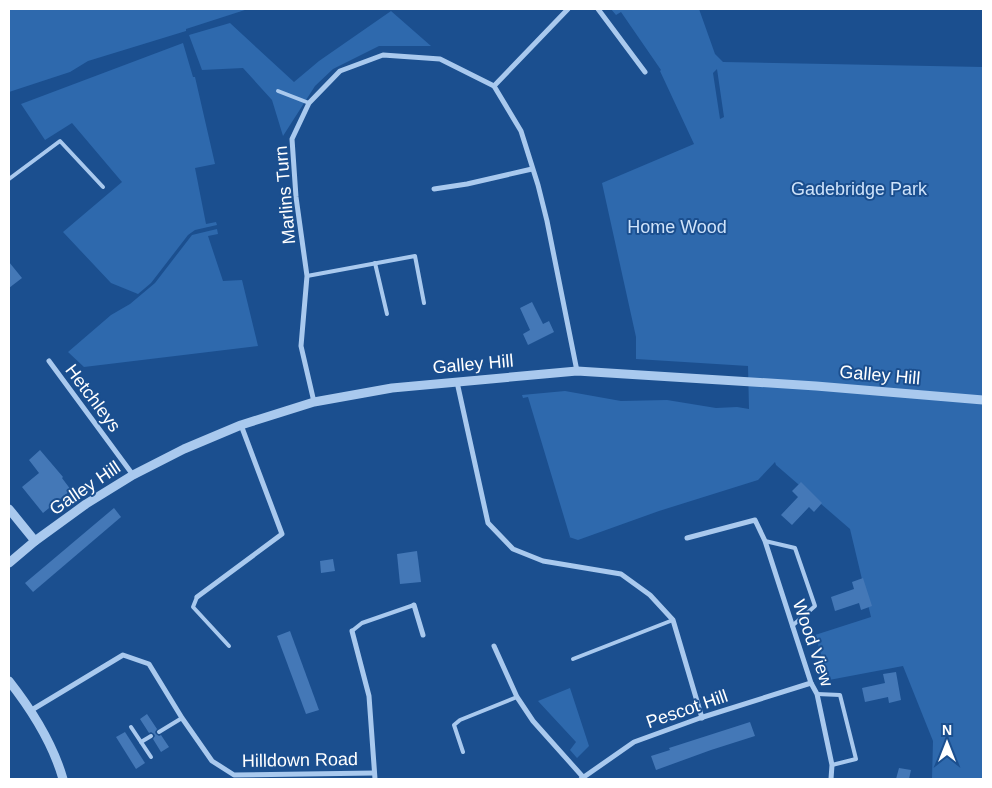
<svg xmlns="http://www.w3.org/2000/svg" width="992" height="788" viewBox="0 0 992 788" font-family="Arial,sans-serif">
	<style>
		.green { fill: #2e69ad; fill-rule: evenodd }
		.building { fill: #4478b7 }
		.lines { fill: none; stroke-linecap: round; stroke-linejoin: round }
		.service { stroke: #a9c9ee; stroke-width: 4 }
		.minor { stroke: #a9c9ee; stroke-width: 5 }
		.tertiary { stroke: #a9c9ee; stroke-width: 9 }
		.labels { text-anchor: middle; stroke-width: 4; stroke-linejoin: round; paint-order: stroke }
		.park-label { font-size: 18px; fill: #cfe3fa; stroke: #1b4f8f }
		.street-label { font-size: 18px; fill: #fff; stroke: #1b4f8f }
	</style>
	<rect width="100%" height="100%" fill="#1b4f8f"/>
	<g class="green">
		<polygon points="9,9 248,9 186,29 186,31 88,61 70,72 9,92"/>
		<path d="M611,9h88l16,45 8,8 260,5v712h-51l1,-38 -30,-75 -74,14 -14,-45 56,-18 -21,-88 -74,-64 -1,-3 -17,18 -99,31 -81,29 -9,-3h1l-42,-140 -5,1 -1,-3 43,-4 56,10 46,-1 49,8 21,-1 12,2 -1,-43 -112,-7v-22l-34,-154 92,-39 -34,-73 1,-1 -40,-58 -5,3zM717,69l7,48 -4,2 -7,-46z"/>
		<polygon points="391,11 431,46 379,46 333,69 315,86 283,136 272,100 243,68 202,70 189,35 230,23 294,82 319,61"/>
		<polygon points="183,43 193,77 195,77 215,164 195,168 206,224 216,222 217,225 195,230 188,235 151,283 138,294 111,283 63,232 122,182 72,123 45,140 21,104"/>
		<polygon points="217,229 218,234 208,236 223,281 242,280 258,346 84,367 68,352 111,315 130,304 155,283 192,235"/>
		<polygon points="570,688 589,746 577,758 570,750 576,742 538,701"/>
	</g>
	<g class="building">
		<polygon points="9,262 22,278 9,288"/>
		<polygon points="532,302 543,324 549,321 554,332 528,345 523,334 530,330 520,308"/>
		<polygon points="40,450 63,477 62,478 71,490 43,513 22,487 39,473 29,460"/>
		<polygon points="801,482 822,503 814,512 809,507 792,525 781,515 798,497 792,491"/>
		<polygon points="114,508 121,517 33,592 25,583"/>
		<polygon points="417,551 421,582 400,584 397,554"/>
		<polygon points="333,559 335,571 321,573 320,561"/>
		<polygon points="863,578 872,606 861,610 859,603 835,611 831,597 854,589 852,582"/>
		<polygon points="290,631 319,710 306,714 277,636"/>
		<polygon points="896,672 901,700 889,703 888,697 865,702 862,688 885,683 883,674"/>
		<polygon points="147,714 157,729 155,732 156,734 159,736 161,735 169,747 161,752 153,739 155,736 154,734 151,732 149,733 140,719"/>
		<polygon points="750,722 755,736 711,750 656,770 651,756 670,750 669,748"/>
		<polygon points="125,732 145,763 136,769 116,737"/>
		<polygon points="899,768 911,770 909,779 896,779"/>
	</g>
	<g class="lines">
		<g class="service">
			<polyline points="278,91 309,103"/>
			<polyline points="9,179 60,141 103,187"/>
			<polyline points="375,263 387,314"/>
			<polyline points="307,276 415,256 424,303"/>
			<polyline points="765,541 795,548 815,606 792,626"/>
			<polyline points="197,597 193,607 229,646"/>
			<polyline points="352,631 362,623 414,605"/>
			<polyline points="573,659 673,620"/>
			<polyline points="817,694 840,695 856,759 832,765"/>
			<polyline points="131,727 151,757"/>
			<polyline points="159,732 182,718"/>
			<polyline points="141,742 151,736"/>
			<polyline points="463,752 454,725 460,720 517,697"/>
		</g>
		<g class="minor">
			<polyline points="598,9 645,72"/>
			<polyline points="494,86 568,9"/>
			<polyline points="434,189 467,184 532,169"/>
			<polyline points="49,361 133,475"/>
			<polyline points="457,382 488,523 513,549 543,561 621,574 650,595 673,620 702,718"/>
			<polyline points="314,402 301,346 307,276 296,197 292,139 309,103 340,71 383,55 440,59 494,86 521,131 538,185 547,221 577,371"/>
			<polyline points="687,538 755,520 765,541 811,683 817,694 832,765 831,779"/>
			<polyline points="197,597 282,534 241,425"/>
			<polyline points="414,605 423,635"/>
			<polyline points="352,631 369,696 375,779"/>
			<polyline points="494,646 517,697 533,721 583,777"/>
			<polyline points="30,711 123,655 149,664 182,718 212,761 234,775 374,773"/>
			<polyline points="581,779 634,742 700,718 811,683"/>
		</g>
		<g class="tertiary">
			<polyline points="9,509 35,541"/>
			<polyline points="9,563 35,541 86,504 133,475 184,449 241,425 314,402 392,388 577,371 816,386 983,400"/>
			<path d="M9,681c22,28 44,63 54,98"/>
		</g>
	</g>
	<g class="labels">
		<g class="park-label">
			<text x="859" y="195">Gadebridge Park</text>
			<text x="677" y="233">Home Wood</text>
		</g>
		<g class="street-label">
			<text transform="translate(285 195) rotate(-95)" y="6">Marlins Turn</text>
			<text transform="translate(473 364) rotate(-5)" y="6">Galley Hill</text>
			<text transform="translate(880 375) rotate(5)" y="6">Galley Hill</text>
			<text transform="translate(93 398) rotate(53)" y="6">Hetchleys</text>
			<text transform="translate(85 488) rotate(-34)" y="6">Galley Hill</text>
			<text transform="translate(813 643) rotate(71)" y="6">Wood View</text>
			<text transform="translate(687 709) rotate(-19)" y="6">Pescot Hill</text>
			<text transform="translate(300 760) rotate(-1)" y="6">Hilldown Road</text>
		</g>
	</g>
	<rect width="992" height="788" fill="none" stroke="#ffffff" stroke-width="20"/>
	<g transform="translate(947 743)" stroke="#1b4f8f" stroke-width="4" paint-order="stroke">
	<path d="M0-4L9 19L0 12L-9 19Z" fill="#ffffff"/>
	<text y="-8" font-size="14" font-weight="bold" text-anchor="middle" fill="#ffffff">N</text>
	</g>
</svg>
